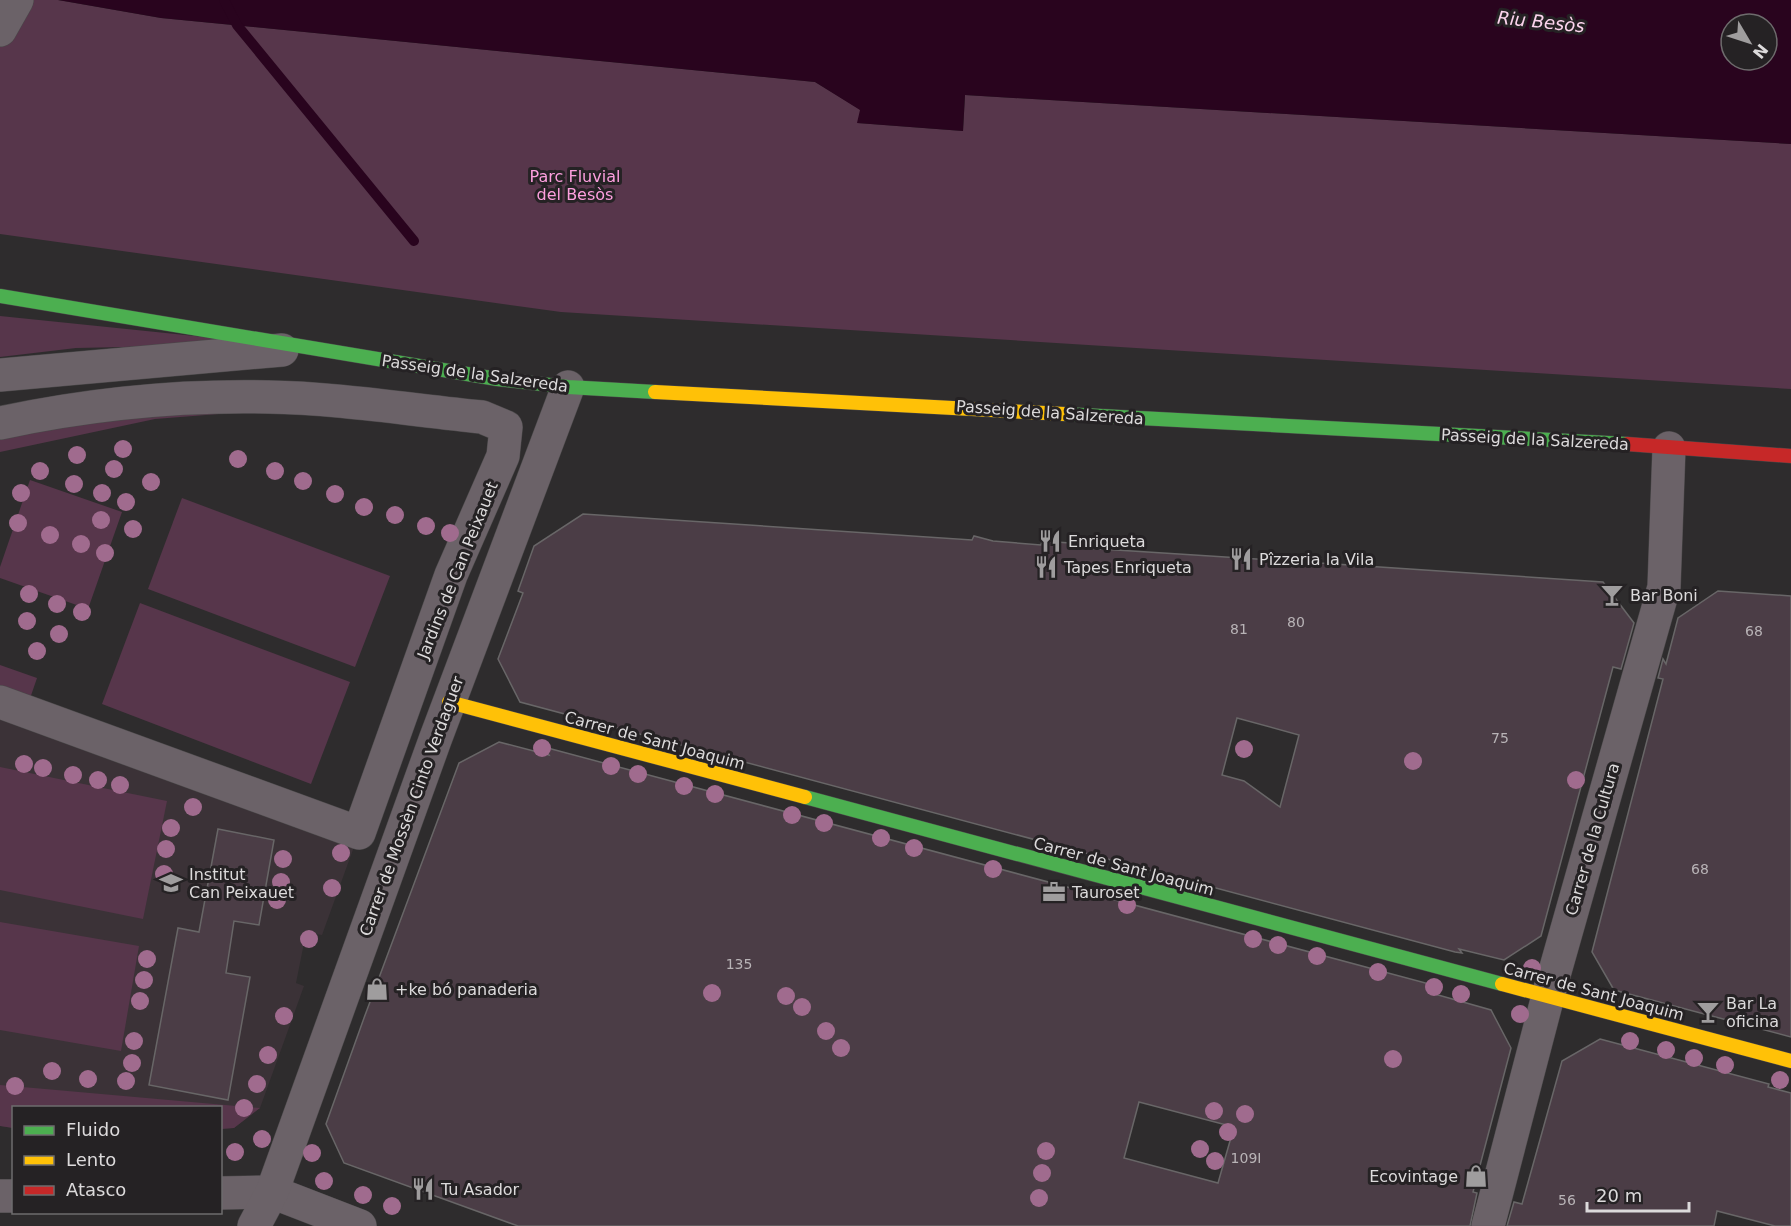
<svg xmlns="http://www.w3.org/2000/svg" width="1791" height="1226" viewBox="0 0 1791 1226" font-family="'DejaVu Sans',sans-serif">
	<style>
		.built { fill: #3b3237 }
		.green { fill: #57364b }
		.water { fill: #29041e; fill-rule: evenodd }
		.lines { fill: none; stroke-linecap: round; stroke-linejoin: round }
		.stream { stroke: #29041e; stroke-width: 10 }
		.building { fill: #4b3d46; stroke: #686667; stroke-width: 1.5; fill-rule: evenodd }
		.street-casing { stroke: #4a4849; stroke-width: 34 }
		.fast-casing { stroke: #4a4849; stroke-width: 15 }
		.slow-casing { stroke: #4a4849; stroke-width: 15 }
		.jam-casing { stroke: #4a4849; stroke-width: 15 }
		.street { stroke: #6b6268; stroke-width: 33 }
		.fast { stroke: #4caf50; stroke-width: 14 }
		.slow { stroke: #ffc107; stroke-width: 14 }
		.jam { stroke: #c62828; stroke-width: 14 }
		.tree { fill: #a06b8e }
		.labels { text-anchor: middle; stroke-width: 6; stroke-linejoin: round; paint-order: stroke }
		.number-label { font-size: 14px; fill: #b8b3b6 }
		.park-label { font-size: 16px; fill: #fd9fde; stroke: #252224 }
		.street-label { font-size: 16px; fill: #dcdadb; stroke: #252224 }
		.poi-label { font-size: 16px; fill: #dcdadb; stroke: #252224; text-anchor: start }
		.water-label { font-size: 18px; font-style: italic; fill: #fcd4ed; stroke: #252224 }
	</style>
	<rect width="100%" height="100%" fill="#2e2c2d"/>
	<polygon class="built" points="0,702 359,833 322,935 306,933 296,983 304,986 260,1108 234,1128 221,1129 220,1108 14,1108 13,1128 0,1126"/>
	<g class="green">
		<polygon points="0,0 58,0 161,18 815,82 861,110 858,123 963,131 965,95 1791,144 1791,389 561,312 0,234"/>
		<polygon points="0,316 224,339 221,345 76,348 0,357"/>
		<polygon points="64,409 244,412 155,419 0,452 0,423"/>
		<polygon points="30,480 122,512 88,609 0,578 0,567"/>
		<polygon points="182,498 390,576 355,667 148,589"/>
		<polygon points="140,603 350,682 311,784 102,704"/>
		<polygon points="0,665 37,678 26,710 0,702"/>
		<polygon points="0,767 167,801 143,919 0,890"/>
		<polygon points="0,922 139,946 121,1051 0,1030"/>
		<polygon points="0,1085 260,1108 234,1128 221,1129 220,1108 14,1108 13,1128 0,1126"/>
	</g>
	<path class="water" d="M58,0h1733v144l-826,-49 -2,36 -106,-8 3,-13 -45,-28 -654,-64zM1731,24h36v36h-36z"/>
	<g class="lines">
		<polyline class="stream" points="224,0 237,25 414,241"/>
	</g>
	<g class="building">
		<path d="M583,514l389,26 2,-4 19,5 48,4 1,-4 28,2v4l218,14 1,-4 32,2 -1,4 283,19 31,41 -13,46 -8,-2 -72,269 -37,24 -45,-11 3,4 -7,-1 -935,-250 -22,-43 25,-66 -5,-2 16,-45zM1237,718l62,17 -19,72 -36,-26 -22,-6z"/>
		<polygon points="1718,591 1791,596 1791,1037 1614,990 1592,952 1663,679 1658,678 1663,659 1666,664 1678,618"/>
		<path d="M499,742l50,13 -5,-8 889,238 -2,8 60,17 20,38 -38,144 4,1 -7,33h-952l-174,-63 -18,-39 38,-106 95,-255zM1139,1102l95,25 -16,56 -94,-25z"/>
		<polygon points="218,829 274,840 259,925 234,921 226,973 250,977 228,1100 149,1085 178,928 199,932"/>
		<polygon points="1600,1039 1769,1084 1768,1087 1791,1093 1791,1226 1775,1226 1717,1211 1714,1226 1507,1226 1514,1202 1522,1204 1562,1061"/>
	</g>
	<g class="lines">
		<g class="street-casing">
			<g id="street">
				<polyline points="0,30 17,0"/>
				<polyline points="0,375 282,350"/>
				<path d="M0,423c89,-19 177,-28 268,-26 68,1 144,13 214,20l24,10 -3,29 -52,119 -92,258 -359,-131"/>
				<polyline points="220,1193 272,1192 360,1226"/>
				<polyline points="0,1196 14,1196"/>
				<polyline points="254,1226 272,1192 435,740 568,387"/>
				<polyline points="1488,1226 1548,996 1664,587 1669,448"/>
			</g>
		</g>
		<g class="fast-casing">
			<g id="fast">
				<polyline points="0,296 497,379 568,387 655,392"/>
				<polyline points="1064,414 1627,444"/>
				<polyline points="805,797 1502,984"/>
			</g>
		</g>
		<g class="slow-casing">
			<g id="slow">
				<polyline points="655,392 1064,414"/>
				<polyline points="449,702 805,797"/>
				<polyline points="1502,984 1791,1061"/>
			</g>
		</g>
		<g class="jam-casing">
			<polyline id="jam" points="1627,444 1791,456"/>
		</g>
		<use href="#street" class="street"/>
		<use href="#fast" class="fast"/>
		<use href="#slow" class="slow"/>
		<use href="#jam" class="jam"/>
	</g>
	<g class="tree">
		<circle cx="123" cy="449" r="9"/>
		<circle cx="77" cy="455" r="9"/>
		<circle cx="238" cy="459" r="9"/>
		<circle cx="114" cy="469" r="9"/>
		<circle cx="40" cy="471" r="9"/>
		<circle cx="275" cy="471" r="9"/>
		<circle cx="303" cy="481" r="9"/>
		<circle cx="151" cy="482" r="9"/>
		<circle cx="74" cy="484" r="9"/>
		<circle cx="21" cy="493" r="9"/>
		<circle cx="102" cy="493" r="9"/>
		<circle cx="335" cy="494" r="9"/>
		<circle cx="126" cy="502" r="9"/>
		<circle cx="364" cy="507" r="9"/>
		<circle cx="395" cy="515" r="9"/>
		<circle cx="101" cy="520" r="9"/>
		<circle cx="18" cy="523" r="9"/>
		<circle cx="426" cy="526" r="9"/>
		<circle cx="133" cy="529" r="9"/>
		<circle cx="450" cy="533" r="9"/>
		<circle cx="50" cy="535" r="9"/>
		<circle cx="81" cy="544" r="9"/>
		<circle cx="105" cy="553" r="9"/>
		<circle cx="29" cy="594" r="9"/>
		<circle cx="57" cy="604" r="9"/>
		<circle cx="82" cy="612" r="9"/>
		<circle cx="27" cy="621" r="9"/>
		<circle cx="59" cy="634" r="9"/>
		<circle cx="37" cy="651" r="9"/>
		<circle cx="542" cy="748" r="9"/>
		<circle cx="1244" cy="749" r="9"/>
		<circle cx="1413" cy="761" r="9"/>
		<circle cx="24" cy="764" r="9"/>
		<circle cx="611" cy="766" r="9"/>
		<circle cx="43" cy="768" r="9"/>
		<circle cx="638" cy="774" r="9"/>
		<circle cx="73" cy="775" r="9"/>
		<circle cx="98" cy="780" r="9"/>
		<circle cx="1576" cy="780" r="9"/>
		<circle cx="120" cy="785" r="9"/>
		<circle cx="684" cy="786" r="9"/>
		<circle cx="715" cy="794" r="9"/>
		<circle cx="193" cy="807" r="9"/>
		<circle cx="792" cy="815" r="9"/>
		<circle cx="824" cy="823" r="9"/>
		<circle cx="171" cy="828" r="9"/>
		<circle cx="881" cy="838" r="9"/>
		<circle cx="914" cy="848" r="9"/>
		<circle cx="166" cy="849" r="9"/>
		<circle cx="341" cy="853" r="9"/>
		<circle cx="283" cy="859" r="9"/>
		<circle cx="993" cy="869" r="9"/>
		<circle cx="164" cy="874" r="9"/>
		<circle cx="281" cy="882" r="9"/>
		<circle cx="332" cy="888" r="9"/>
		<circle cx="277" cy="900" r="9"/>
		<circle cx="1127" cy="905" r="9"/>
		<circle cx="309" cy="939" r="9"/>
		<circle cx="1253" cy="939" r="9"/>
		<circle cx="1278" cy="945" r="9"/>
		<circle cx="1317" cy="956" r="9"/>
		<circle cx="147" cy="959" r="9"/>
		<circle cx="1532" cy="968" r="9"/>
		<circle cx="1378" cy="972" r="9"/>
		<circle cx="144" cy="980" r="9"/>
		<circle cx="1434" cy="987" r="9"/>
		<circle cx="712" cy="993" r="9"/>
		<circle cx="1461" cy="994" r="9"/>
		<circle cx="786" cy="996" r="9"/>
		<circle cx="140" cy="1001" r="9"/>
		<circle cx="802" cy="1007" r="9"/>
		<circle cx="1520" cy="1014" r="9"/>
		<circle cx="284" cy="1016" r="9"/>
		<circle cx="826" cy="1031" r="9"/>
		<circle cx="134" cy="1041" r="9"/>
		<circle cx="1630" cy="1041" r="9"/>
		<circle cx="841" cy="1048" r="9"/>
		<circle cx="1666" cy="1050" r="9"/>
		<circle cx="268" cy="1055" r="9"/>
		<circle cx="1694" cy="1058" r="9"/>
		<circle cx="1393" cy="1059" r="9"/>
		<circle cx="132" cy="1063" r="9"/>
		<circle cx="1725" cy="1065" r="9"/>
		<circle cx="52" cy="1071" r="9"/>
		<circle cx="88" cy="1079" r="9"/>
		<circle cx="1780" cy="1080" r="9"/>
		<circle cx="126" cy="1081" r="9"/>
		<circle cx="257" cy="1084" r="9"/>
		<circle cx="15" cy="1086" r="9"/>
		<circle cx="244" cy="1108" r="9"/>
		<circle cx="1214" cy="1111" r="9"/>
		<circle cx="1245" cy="1114" r="9"/>
		<circle cx="1228" cy="1132" r="9"/>
		<circle cx="262" cy="1139" r="9"/>
		<circle cx="1200" cy="1149" r="9"/>
		<circle cx="1046" cy="1151" r="9"/>
		<circle cx="235" cy="1152" r="9"/>
		<circle cx="312" cy="1153" r="9"/>
		<circle cx="1215" cy="1161" r="9"/>
		<circle cx="1042" cy="1173" r="9"/>
		<circle cx="324" cy="1181" r="9"/>
		<circle cx="363" cy="1195" r="9"/>
		<circle cx="1039" cy="1198" r="9"/>
		<circle cx="392" cy="1206" r="9"/>
	</g>
	<defs>
		<g id="restaurant-bare" transform="scale(1.8)"><path d="M-5-6h1v4h1v-4h1v4h1v-4h1v5L-1.5 .5V6h-2V.5L-5-1ZM5-6V6H3V1.5H1.5Q1.5-4 5-6Z" fill="#9f9d9e" stroke="#252224" stroke-width="2.5" paint-order="stroke"/></g>
		<g id="bar-bare" transform="scale(1.8)"><path d="M-6-5H6L.8 .8V4.5H3.5V6h-7V4.5H-.8V.8Z" fill="#9f9d9e" stroke="#252224" stroke-width="2.5" paint-order="stroke"/></g>
		<g id="school-bare" transform="scale(1.8)"><path d="M0-5L7-2L0 1L-7-2ZM-4 1L0 2.5L4 1V4Q0 6-4 4Z" fill="#9f9d9e" stroke="#252224" stroke-width="2.5" paint-order="stroke"/></g>
		<g id="office-bare" transform="scale(1.8)"><path d="M-6-3h4V-5.5h4V-3h4V5H-6ZM-1-4.5V-3h2v-1.5ZM-6 0V1H6V0Z" fill="#9f9d9e" stroke="#252224" stroke-width="2.5" paint-order="stroke"/></g>
		<g id="shop-bare" transform="scale(1.8)"><path d="M-5-2.5h2.3a2.7 3.5 0 0 1 5.4 0H5L5.5 6h-11ZM-1.5-2.5h3a1.5 2.3 0 0 0-3 0Z" fill="#9f9d9e" stroke="#252224" stroke-width="2.5" paint-order="stroke"/></g>
	</defs>
	<g fill-rule="evenodd">
		<use href="#restaurant-bare" x="1050" y="541"/>
		<use href="#restaurant-bare" x="1241" y="559"/>
		<use href="#restaurant-bare" x="1046" y="567"/>
		<use href="#bar-bare" x="1612" y="595"/>
		<use href="#school-bare" x="171" y="883"/>
		<use href="#office-bare" x="1054" y="892"/>
		<use href="#shop-bare" x="377" y="989"/>
		<use href="#bar-bare" x="1708" y="1012"/>
		<use href="#shop-bare" x="1476" y="1176"/>
		<use href="#restaurant-bare" x="423" y="1189"/>
	</g>
	<g class="labels">
		<g class="number-label">
			<text x="1296" y="627">80</text>
			<text x="1239" y="634">81</text>
			<text x="1754" y="636">68</text>
			<text x="1500" y="743">75</text>
			<text x="1700" y="874">68</text>
			<text x="739" y="969">135</text>
			<text x="1246" y="1163">109I</text>
			<text x="1567" y="1205">56</text>
		</g>
		<g class="park-label">
			<text x="575" y="182">Parc Fluvial<tspan x="575" dy="18">del Besòs</tspan></text>
		</g>
		<g class="street-label">
			<text transform="translate(475 373) rotate(8)" y="6">Passeig de la Salzereda</text>
			<text transform="translate(1050 412) rotate(4)" y="6">Passeig de la Salzereda</text>
			<text transform="translate(1535 439) rotate(3)" y="6">Passeig de la Salzereda</text>
			<text transform="translate(457 570) rotate(-68)" y="6">Jardins de Can Peixauet</text>
			<text transform="translate(655 740) rotate(15)" y="6">Carrer de Sant Joaquim</text>
			<text transform="translate(411 806) rotate(-70)" y="6">Carrer de Mossèn Cinto Verdaguer</text>
			<text transform="translate(1592 839) rotate(-74)" y="6">Carrer de la Cultura</text>
			<text transform="translate(1124 866) rotate(15)" y="6">Carrer de Sant Joaquim</text>
			<text transform="translate(1594 991) rotate(15)" y="6">Carrer de Sant Joaquim</text>
		</g>
		<g class="poi-label">
			<text x="1068" y="547">Enriqueta</text>
			<text x="1259" y="565">Pîzzeria la Vila</text>
			<text x="1064" y="573">Tapes Enriqueta</text>
			<text x="1630" y="601">Bar Boni</text>
			<text x="189" y="880">Institut<tspan x="189" dy="18">Can Peixauet</tspan></text>
			<text x="1072" y="898">Tauroset</text>
			<text x="395" y="995">+ke bó panaderia</text>
			<text x="1726" y="1009">Bar La<tspan x="1726" dy="18">oficina</tspan></text>
			<text x="1458" y="1182" text-anchor="end">Ecovintage</text>
			<text x="441" y="1195">Tu Asador</text>
		</g>
		<g class="water-label">
			<text transform="translate(1541 22) rotate(6)" y="6">Riu Besòs</text>
		</g>
	</g>
	<rect x="12" y="1106" width="210" height="108" fill="#252224" stroke="#6e6c6d" stroke-width="1.5"/>
	<rect x="24" y="1126" width="30" height="9" fill="#4caf50" stroke="#6e6c6d" stroke-width="1.5"/>
	<text x="66" y="1136" font-size="18" fill="#dcdadb">Fluido</text>
	<rect x="24" y="1156" width="30" height="9" fill="#ffc107" stroke="#6e6c6d" stroke-width="1.5"/>
	<text x="66" y="1166" font-size="18" fill="#dcdadb">Lento</text>
	<rect x="24" y="1186" width="30" height="9" fill="#c62828" stroke="#6e6c6d" stroke-width="1.5"/>
	<text x="66" y="1196" font-size="18" fill="#dcdadb">Atasco</text>
	<g transform="translate(1749 42) rotate(129)"><circle r="28" fill="#252224" stroke="#6e6c6d" stroke-width="1.5"/>
	<path d="M0-4.5L10 22L0 15L-10 22Z" fill="#9f9d9e"/>
	<text y="-9" font-size="16" font-weight="bold" text-anchor="middle" fill="#dcdadb">N</text>
	</g>
	<path d="M1587 1202v9h102v-9" fill="none" stroke="#dcdadb" stroke-width="3"/>
	<text x="1596" y="1202" font-size="18" fill="#dcdadb" stroke="#252224" stroke-width="4.5" paint-order="stroke">20 m</text>
</svg>
